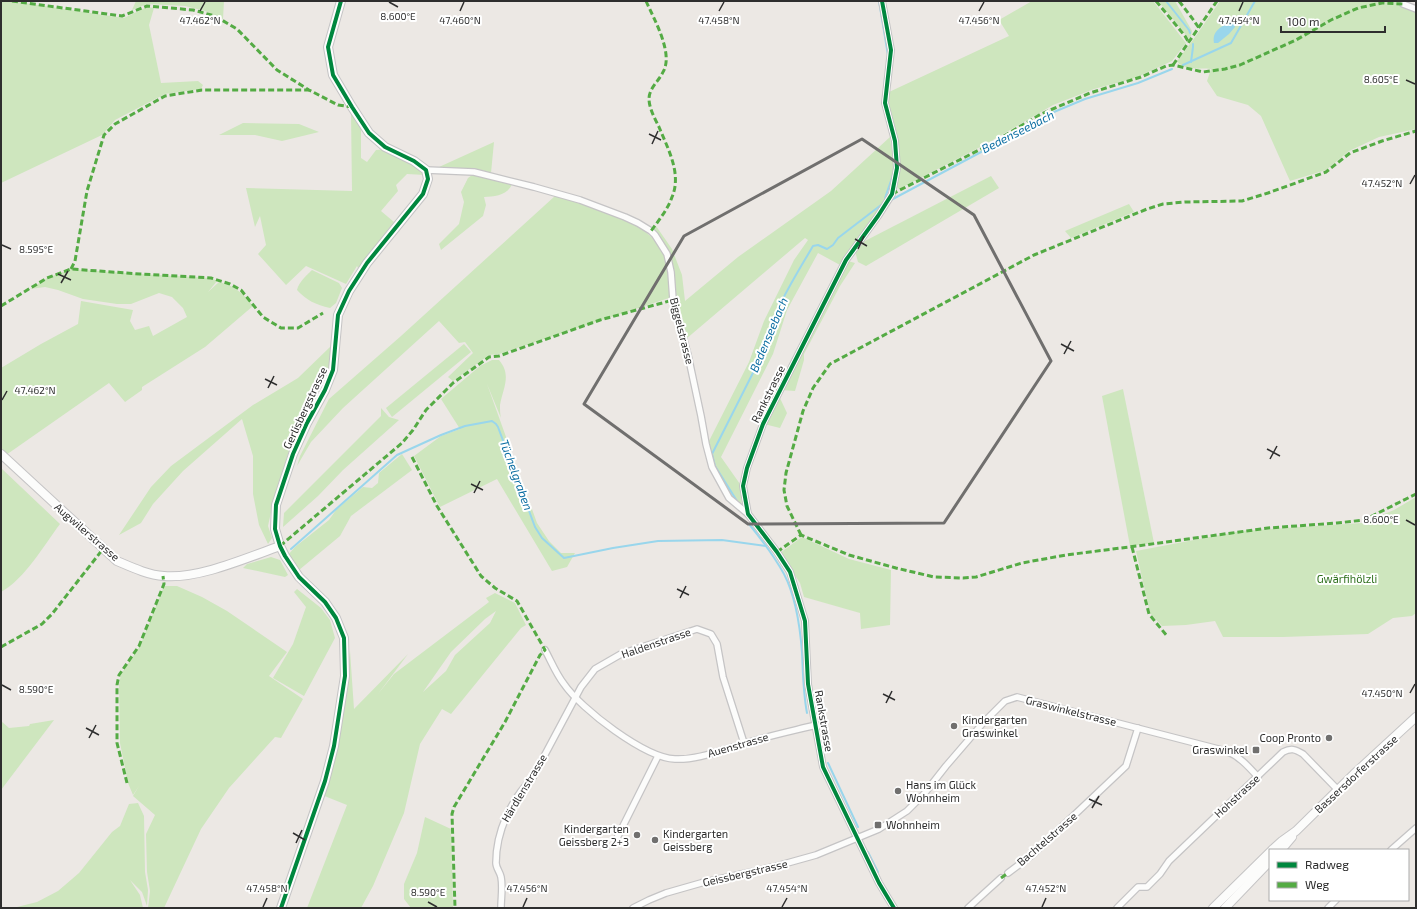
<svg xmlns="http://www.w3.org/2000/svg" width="1417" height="909" viewBox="0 0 1417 909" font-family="'Exo 2',sans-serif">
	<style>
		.green { fill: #cee6be; fill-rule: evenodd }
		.water { fill: #99d6ec }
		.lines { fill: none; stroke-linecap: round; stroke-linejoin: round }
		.stream { stroke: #99d6ec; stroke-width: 2 }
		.street-casing { stroke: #c5c4c5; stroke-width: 8 }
		.secondary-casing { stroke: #c5c4c5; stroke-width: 10 }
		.street { stroke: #fcfcfb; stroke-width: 5.5 }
		.secondary { stroke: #fcfcfb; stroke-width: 8 }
		.quiet { stroke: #54ab44; stroke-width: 3; stroke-dasharray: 6 3; stroke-linecap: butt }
		.cycleway-casing { stroke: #fff; stroke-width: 6 }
		.cycleway { stroke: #00873e; stroke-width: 4 }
		.marked { fill: none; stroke: #706f6e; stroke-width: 3; stroke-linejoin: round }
		.ticks { fill: none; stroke: #2e2e2e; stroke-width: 1.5 }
		.poi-dot { fill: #706f6e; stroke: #fff; stroke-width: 1.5 }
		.labels { text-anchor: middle; stroke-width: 4; stroke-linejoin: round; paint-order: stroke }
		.street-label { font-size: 11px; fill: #2e2e2e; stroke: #fff }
		.park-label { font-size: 11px; fill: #2c6e1b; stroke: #fff }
		.poi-label { font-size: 11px; fill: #2e2e2e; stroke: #fff; text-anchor: start }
		.water-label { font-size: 12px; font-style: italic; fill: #0d6fa3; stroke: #fff }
		.ticks-label { font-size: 10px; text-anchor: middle; fill: #2e2e2e; stroke: #fff; stroke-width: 4; stroke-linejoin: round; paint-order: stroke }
	</style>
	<rect width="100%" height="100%" fill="#ece8e4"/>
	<g class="green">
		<polygon points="1,1 11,1 124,18 147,7 154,8 149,25 161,83 198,81 203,85 201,89 165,94 115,120 102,135 1,183"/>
		<polygon points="136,1 224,1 223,19 205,11 185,6 147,4 132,10"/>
		<polygon points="1032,1 1153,1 1186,43 1172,61 1135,78 1094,89 1053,105 986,144 899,189 895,185 899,167 888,102 889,92 1009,36 999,20"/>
		<polygon points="1158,1 1175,1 1192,31 1190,40"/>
		<path d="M1220,1h183l13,8v120l-37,8 -30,14 -23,19 -36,11 -29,-65 -13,-11 -31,-9 -10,-15 4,-12c-10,-1 -28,2 -34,-8l16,-21z"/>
		<path d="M351,113l10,14v31l6,4 9,-12c3,0 6,-1 9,0 10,2 36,15 40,25l-18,-1 -11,11 2,6 -17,20 13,11 -36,46 -1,-2 -11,18 -40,-18 -20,19 -28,-31 8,-9 -6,-29 -5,11 -9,-39 106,3z"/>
		<polygon points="243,123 299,124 319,132 282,141 255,135 219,135"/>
		<path d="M890,137c1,10 4,23 3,34 -6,36 -32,65 -53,94l-22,-12 -31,57 -14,44 -52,103 19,27 2,22 -10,-10 -18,-29 -6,-24 41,-81 15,-41 30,-61 14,-20 -3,-2 -119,101 -11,-39 -2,-28 -19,-42 2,-4 16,23 10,26 3,26 53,-44 93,-66z"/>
		<polygon points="494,142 491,173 477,169 439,167"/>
		<path d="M472,175l40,9c-5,12 -17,12 -28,13l2,8 -3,11 -42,34 -2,-6 20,-20 5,-22 -3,-10 7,-14z"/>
		<polygon points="991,176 999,188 866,266 858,262 855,251 863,242"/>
		<path d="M555,196c35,10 95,23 110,60 5,13 4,28 4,42l-170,56 -10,1 -36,26 -5,-4 25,-24 -8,-11 -6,1 -20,-22 -96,87 -32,34 -14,24 3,-10 29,-57 72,-63z"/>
		<polygon points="1129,204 1134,212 1071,238 1065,231"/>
		<polygon points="848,261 855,263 840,286 804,354 804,360 795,391 781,390"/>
		<path d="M71,269l69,5 71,4 6,3 -9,11 11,-10c16,4 24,11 34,24l-48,41 -63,40v3l-17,12 -16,-19 -103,72 -5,-5v-82l40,-24 37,-20 3,-23 52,9 -3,11 5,9 14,-4 4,10 34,-19 -4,-9 -11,-11 -13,-4 -28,11h-14l-34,-5 -25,-9 -13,-3 -15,2 17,-11z"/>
		<path d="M312,270l27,13 3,5 -6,15 -6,5c-14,-3 -24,-8 -33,-18 2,-8 9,-14 15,-20z"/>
		<polygon points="464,344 471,352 392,417 386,408"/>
		<polygon points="331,346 330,370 321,391 303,422 288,454 273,503 268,526 272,538 268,544 259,525 253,494 253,456 242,419 183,471 153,504 141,523 119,535 151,487 171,466 253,405 298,378"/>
		<path d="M492,360h7c13,15 4,28 1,45 0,5 0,9 1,13l-14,-34 50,139 12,18 12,12h14l-8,14 -15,4 -55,-92 -57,28 -26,-51 27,-20 19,-7 -19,-30 39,-33z"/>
		<polygon points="1123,389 1154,543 1130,546 1102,396"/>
		<polygon points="779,396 787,413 780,428 764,424"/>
		<polygon points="381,408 389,417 399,420 343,470 318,496 283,527 284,513 381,416"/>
		<polygon points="402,454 412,470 351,516 340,536 299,570 288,555 295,547 329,520 336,510 363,487 372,488 378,483 379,473"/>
		<path d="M1,468l59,56c-16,21 -35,55 -59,68z"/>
		<polygon points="1416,497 1416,613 1412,616 1393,618 1368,634 1283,637 1223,637 1215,621 1186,625 1162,626 1150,613 1136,551 1241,531 1362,523 1394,510"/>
		<polygon points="802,537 849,559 891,570 890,625 861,629 860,613 804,597 800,583 780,553"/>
		<polygon points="271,557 280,560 288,575 285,577 243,568 247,564"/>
		<polygon points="164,586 177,586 202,597 227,611 287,652 269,676 303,699 281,738 275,737 229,788 201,829 164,908 148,908 150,891 147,872 146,834 155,815 133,796 139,786 133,795 128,783 120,743 119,685 121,674 140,646"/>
		<polygon points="297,589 321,608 330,620 335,638 304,696 273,678 293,644 306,607 294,592"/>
		<path d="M495,593l20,10 11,22 -5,3 -70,86 -9,-5 -22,35 -16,69 -31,73 -12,22h-54l40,-103 -25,-10 25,-118 3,-26 4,58 54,-55 -30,40 16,-20 95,-72 -3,-4zM496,611l-6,12 -35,32 -9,16 -23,21 28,-40 34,-33z"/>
		<polygon points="54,720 1,790 1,721 9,728 29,726 30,724"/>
		<polygon points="138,803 144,816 145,872 148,890 147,906 142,892 130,880 140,895 143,908 13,908 37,902 58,891 79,873 112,832 120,826 129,804"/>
		<polygon points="425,817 451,829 453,908 411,908 404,899 404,884 417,853"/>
	</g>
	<path class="water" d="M1229,22l5,1 1,4 -6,7 -11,9h-4c-2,-12 6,-15 15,-21z"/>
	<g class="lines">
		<g class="stream">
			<polyline points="879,1 888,55"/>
			<polyline points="1166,1 1189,30 1190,33"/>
			<polyline points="1191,62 1193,47 1193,44"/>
			<polyline points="1183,65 1231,43 1255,1"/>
			<polyline points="884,93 885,77"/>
			<polyline points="885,198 893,175"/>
			<polyline points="891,200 998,143 1042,117 1085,99 1138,83 1172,69"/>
			<path d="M737,501l-22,-35 -3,-12 52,-103c8,-39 29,-71 49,-105l5,-1 9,4 6,-4 5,-7 43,-33"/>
			<path d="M749,524c13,16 25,32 35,50 12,23 16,52 18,78 1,20 1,40 5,61"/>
			<polyline points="291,549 397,455 441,435 465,426 492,421 496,424 498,427 535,527 542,538 564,558 613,548 658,541 722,540 766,546"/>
			<polyline points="828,763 858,827"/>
			<polyline points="868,852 878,872"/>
		</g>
		<g class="street-casing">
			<g id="street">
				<polyline points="882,1 891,50 885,103 895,141 897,168 892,194 878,216 846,260 807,337 763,424 747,468 743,486 748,514 777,552 790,572 805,621 808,684 823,767 879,883 894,908"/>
				<polyline points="1403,4 1416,9"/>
				<polyline points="426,170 474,172 534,187 580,200 625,217 638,223 651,231 655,235 667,254 671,272 673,300 688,355 701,416 706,444 712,467 729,498 748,514"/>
				<path d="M545,650c6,11 11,24 19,34 17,25 81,74 111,75 23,1 46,-9 68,-15 24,-8 49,-13 73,-19"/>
				<polyline points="617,838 658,756"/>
				<polyline points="1391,850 1416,828"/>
				<polyline points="1008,873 1032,855 1126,766 1138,728"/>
				<path d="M501,908c0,-10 2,-21 0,-31 -1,-5 -5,-9 -5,-14 0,-32 15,-63 37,-86l48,-90 14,-18 26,-15 76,-25 14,5 6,10 6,33 21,66"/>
				<path d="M633,908l16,-8 17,-7 35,-10 72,-16 43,-12 63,-26 28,-18 17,-17 22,-28 37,-43 22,-22 12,-4 209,54c13,5 22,15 32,26"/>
				<polyline points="968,908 1001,878"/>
				<path d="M1117,908l21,-21h9l13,-13 9,-13 114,-109c8,-4 12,-3 20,2l35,36"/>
				<polyline points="1328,908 1336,900"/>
			</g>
		</g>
		<g class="secondary-casing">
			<g id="secondary">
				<path d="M1,454l116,107c14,6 31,14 47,15 35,3 82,-18 116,-30"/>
				<polyline points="1272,850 1282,841 1296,831 1354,774 1416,717"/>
				<polyline points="1281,850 1292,837"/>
				<polyline points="281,908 325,781 334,746 345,676 344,638 336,618 325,602 299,577 285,556 280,546 275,529 276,505 293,454 307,423 325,390 333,370 338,315 349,291 367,263 423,194 428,179 426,170 414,161 385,147 369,133 352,107 333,75 328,47 341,1"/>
				<polyline points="1213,908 1270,852"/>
				<polyline points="1225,908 1270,861"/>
			</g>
		</g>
		<use href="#street" class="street"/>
		<use href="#secondary" class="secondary"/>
		<g class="quiet">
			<polyline points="12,1 122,16 147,6 193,10 215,16 237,29 277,70 309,90 338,105 352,107"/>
			<path d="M646,1c8,18 28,53 17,71 -4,9 -14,16 -14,27 0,9 6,20 10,28 9,22 23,47 13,70 -4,12 -13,23 -21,34"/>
			<polyline points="1156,1 1185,36 1189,43"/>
			<polyline points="1179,1 1192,18 1199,28"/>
			<polyline points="1173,65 1217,1"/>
			<polyline points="892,194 987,146 1041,114 1090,93 1141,77 1166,66 1173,65 1203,72 1225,69 1240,65 1296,40 1331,20 1358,8 1382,3 1403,4"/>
			<polyline points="71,269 75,261 87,191 104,135 115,124 165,96 202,90 309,90"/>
			<polyline points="1,306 47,278 71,269 140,274 211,278 230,284 241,290 263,317 281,328 298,328 323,313"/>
			<polyline points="412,457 437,506 481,576 495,588 517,601 545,650 540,655 505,722 454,807 452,814 455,908"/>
			<polyline points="801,535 787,506 784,490 786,473 803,411 813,388 830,364 1034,255 1147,209 1163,204 1185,202 1242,201 1268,193 1326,172 1350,153 1382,141 1416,131"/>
			<polyline points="280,546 402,443 413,430 426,410 453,383 489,357 499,356 600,320 673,300"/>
			<polyline points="1132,547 1149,614 1167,636"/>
			<polyline points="777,552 801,535 849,555 896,568 934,577 963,578 976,577 1022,563 1066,555 1137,546 1268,528 1337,523 1364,520 1416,494"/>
			<polyline points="1,647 42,624 52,614 103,549"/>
			<polyline points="127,783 117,743 117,685 119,675 139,646 164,584 163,576"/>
			<polyline points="1001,878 1008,873"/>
		</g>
		<g class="cycleway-casing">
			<g id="cycleway">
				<polyline points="882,1 891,50 885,103 895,141 897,168 892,194 878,216 846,260 807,337 763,424 747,468 743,486 748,514 777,552 790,572 805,621 808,684 823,767 879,883 894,908"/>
				<polyline points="281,908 325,781 334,746 345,676 344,638 336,618 325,602 299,577 285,556 280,546 275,529 276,505 293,454 307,423 325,390 333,370 338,315 349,291 367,263 423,194 428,179 426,170 414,161 385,147 369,133 352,107 333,75 328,47 341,1"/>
			</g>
		</g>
		<use href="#cycleway" class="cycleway"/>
	</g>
	<path class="marked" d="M862,139l112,76 77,146 -107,162 -196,1 -164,-120 100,-168z"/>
	<path class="ticks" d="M389,2l9,5M200,11l5,-9M460,11l4,-9M719,11l5,-9M979,11l5,-9M1239,11l4,-9M1406,80l9,4M649,134l12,6M652,144l6,-13M1410,184l5,-9M855,239l12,7M2,245l9,4M858,249l6,-13M58,274l13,6M61,283l7,-12M1061,344l13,7M1064,354l7,-13M265,379l12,6M268,388l6,-12M2,400l5,-9M1267,449l13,7M1270,459l7,-13M471,484l12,6M474,493l6,-12M1406,520l9,5M677,589l12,6M680,598l6,-12M2,685l9,5M1410,693l5,-9M883,694l12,6M886,703l6,-12M86,728l13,7M89,738l7,-13M1089,799l13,6M1092,808l7,-12M293,833l12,7M296,843l6,-13M428,902l9,5M263,907l4,-9M523,907l4,-9M782,907l5,-9M1042,907l4,-9"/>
	<g class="poi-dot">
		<circle cx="954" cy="726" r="4"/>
		<circle cx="1329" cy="738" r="4"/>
		<rect x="1252" y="746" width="8" height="8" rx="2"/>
		<circle cx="898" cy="791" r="4"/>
		<rect x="874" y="821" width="8" height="8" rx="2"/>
		<circle cx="637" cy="835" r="4"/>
		<circle cx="655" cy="840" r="4"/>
	</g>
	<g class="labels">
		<g class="street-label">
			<text transform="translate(682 331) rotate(76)" y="4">Biggelstrasse</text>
			<text transform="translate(768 394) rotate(-64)" y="4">Rankstrasse</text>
			<text transform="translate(305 408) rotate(-65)" y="4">Gerlisbergstrasse</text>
			<text transform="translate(87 532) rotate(41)" y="4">Augwilerstrasse</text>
			<text transform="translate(656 643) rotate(-19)" y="4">Haldenstrasse</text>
			<text transform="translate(1071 711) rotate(14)" y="4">Graswinkelstrasse</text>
			<text transform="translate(824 721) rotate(80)" y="4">Rankstrasse</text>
			<text transform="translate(738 745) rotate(-16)" y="4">Auenstrasse</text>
			<text transform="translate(1356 774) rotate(-43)" y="4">Bassersdorferstrasse</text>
			<text transform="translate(524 788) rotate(-59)" y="4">Härdlenstrasse</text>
			<text transform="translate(1237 796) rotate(-43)" y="4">Hohstrasse</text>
			<text transform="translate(1047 839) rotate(-41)" y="4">Bachtelstrasse</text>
			<text transform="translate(745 873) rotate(-13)" y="4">Geissbergstrasse</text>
		</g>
		<g class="park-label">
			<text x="1347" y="583">Gwärfihölzli</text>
		</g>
		<g class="poi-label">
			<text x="962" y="724">Kindergarten<tspan x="962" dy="13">Graswinkel</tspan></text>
			<text x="1321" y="742" text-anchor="end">Coop Pronto</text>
			<text x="1248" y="754" text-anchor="end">Graswinkel</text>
			<text x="906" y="789">Hans im Glück<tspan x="906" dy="13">Wohnheim</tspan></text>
			<text x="886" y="829">Wohnheim</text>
			<text x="629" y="833" text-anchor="end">Kindergarten<tspan x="629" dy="13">Geissberg 2+3</tspan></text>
			<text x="663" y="838">Kindergarten<tspan x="663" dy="13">Geissberg</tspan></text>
		</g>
		<g class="water-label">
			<text transform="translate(1018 132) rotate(-27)" y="4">Bedenseebach</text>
			<text transform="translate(769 335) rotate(-67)" y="4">Bedenseebach</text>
			<text transform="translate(516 475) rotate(70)" y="4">Tüchelgraben</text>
		</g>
	</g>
	<g class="ticks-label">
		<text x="398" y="20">8.600°E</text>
		<text x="200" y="24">47.462°N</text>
		<text x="460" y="24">47.460°N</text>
		<text x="719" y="24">47.458°N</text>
		<text x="979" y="24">47.456°N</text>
		<text x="1239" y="24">47.454°N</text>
		<text x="1381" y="83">8.605°E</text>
		<text x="1382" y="187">47.452°N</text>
		<text x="36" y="253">8.595°E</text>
		<text x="35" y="394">47.462°N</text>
		<text x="1381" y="523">8.600°E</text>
		<text x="36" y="693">8.590°E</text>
		<text x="1382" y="697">47.450°N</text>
		<text x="267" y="892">47.458°N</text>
		<text x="527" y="892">47.456°N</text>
		<text x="787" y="892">47.454°N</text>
		<text x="1046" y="892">47.452°N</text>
		<text x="428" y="896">8.590°E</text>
	</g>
	<rect width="1417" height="909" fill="none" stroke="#2e2e2e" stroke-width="4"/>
	<rect x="1269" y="849" width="140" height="52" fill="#ffffff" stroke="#ababab"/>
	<rect x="1277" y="862" width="20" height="6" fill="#00873e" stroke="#ababab"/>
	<text x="1305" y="869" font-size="12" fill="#2e2e2e">Radweg</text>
	<rect x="1277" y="882" width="20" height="6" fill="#54ab44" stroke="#ababab"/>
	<text x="1305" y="889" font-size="12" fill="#2e2e2e">Weg</text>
	<path d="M1281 26v6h104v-6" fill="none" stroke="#2e2e2e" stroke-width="2"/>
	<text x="1287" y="26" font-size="12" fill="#2e2e2e" stroke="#ffffff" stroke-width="3" paint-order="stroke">100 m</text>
</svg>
